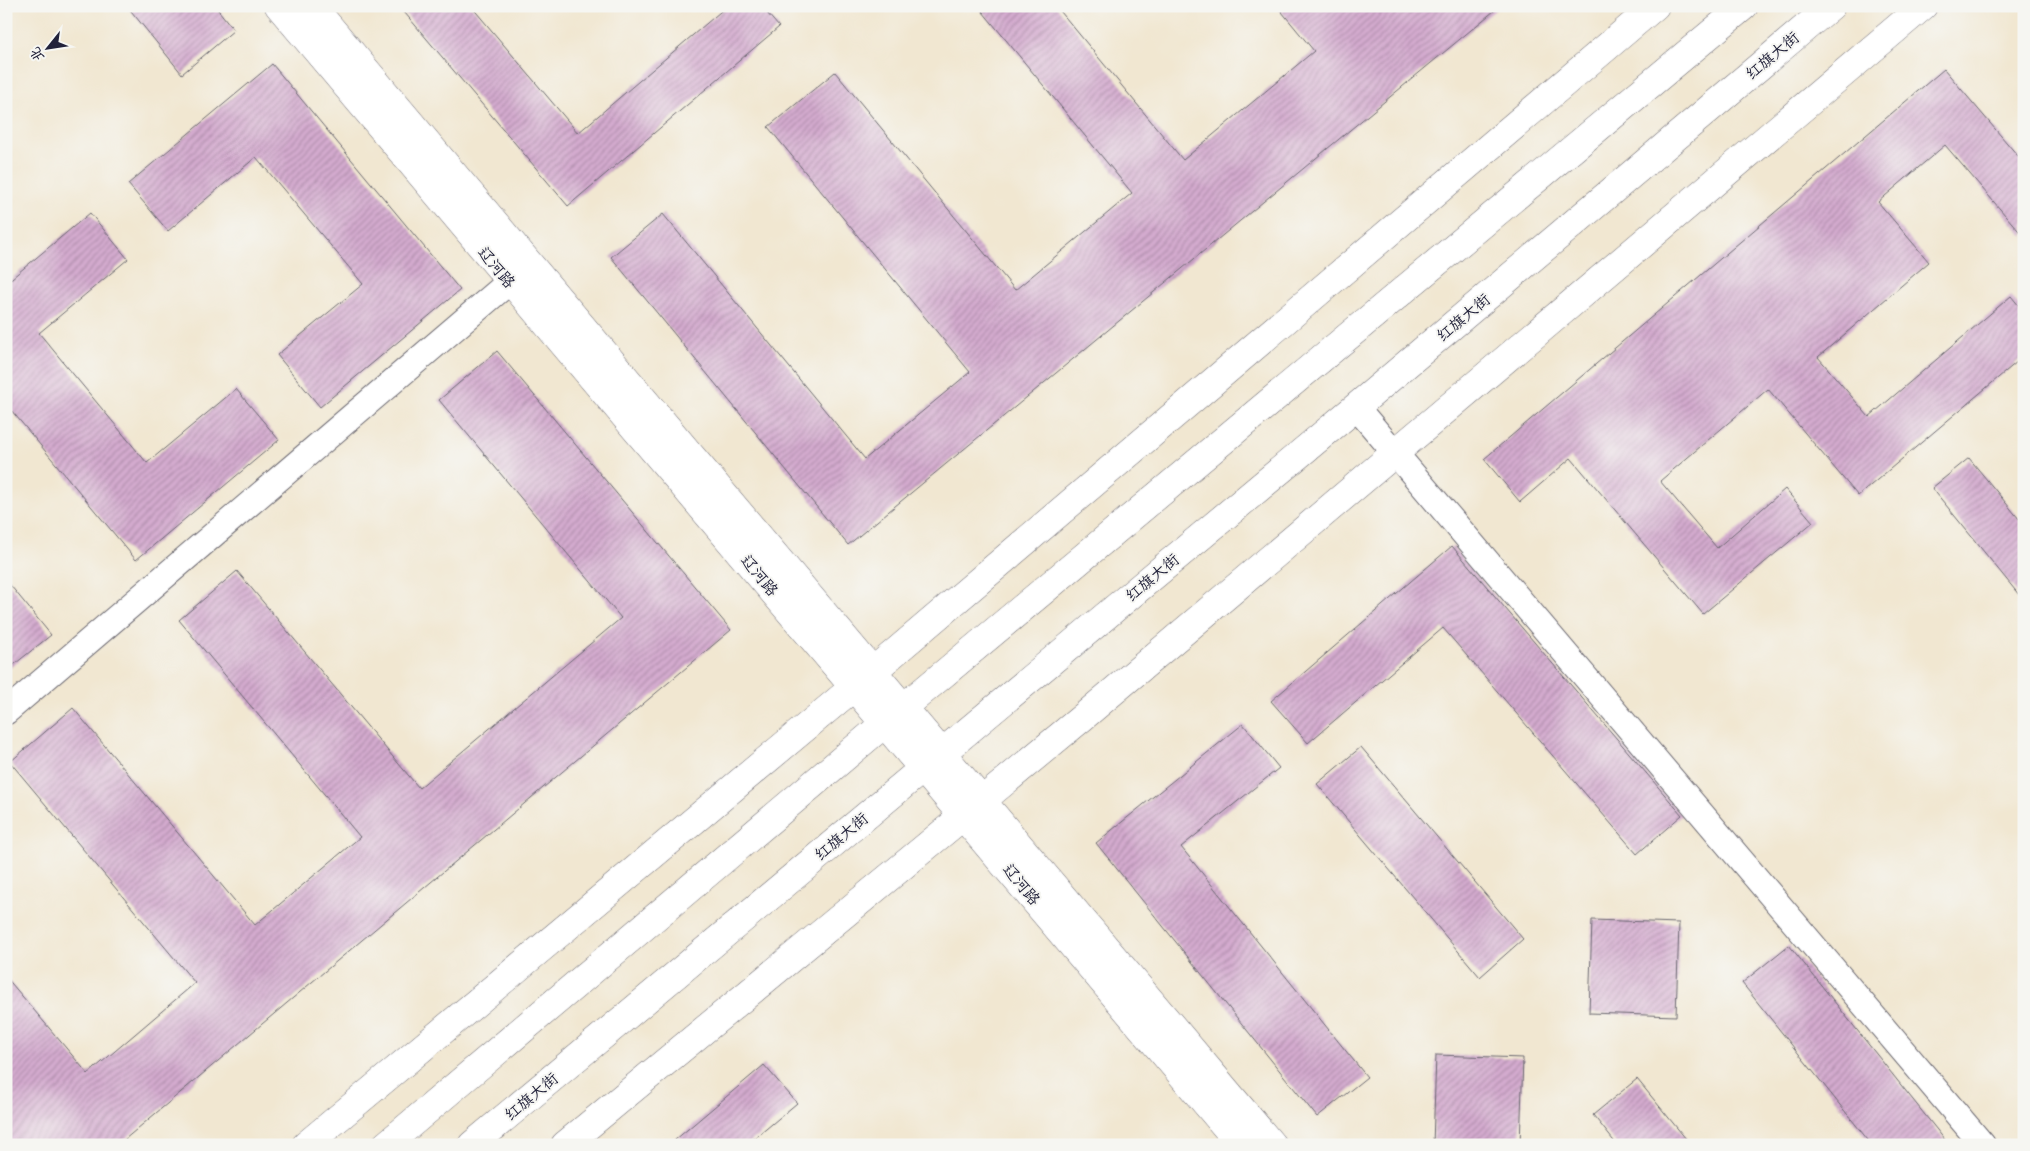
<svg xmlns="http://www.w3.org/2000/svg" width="2030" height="1151" viewBox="0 0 2030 1151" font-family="'Gochi Hand','LXGW WenKai TC',sans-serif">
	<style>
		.building { fill: url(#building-hatch) }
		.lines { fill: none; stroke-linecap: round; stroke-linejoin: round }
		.street-casing { stroke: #6a6770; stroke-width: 27 }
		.secondary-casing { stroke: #6a6770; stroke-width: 29 }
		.primary-casing { stroke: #6a6770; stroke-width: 29 }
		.street { stroke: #fff; stroke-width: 25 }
		.secondary { stroke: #fff; stroke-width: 28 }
		.primary { stroke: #fff; stroke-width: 28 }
		.labels { text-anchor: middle; stroke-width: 4; stroke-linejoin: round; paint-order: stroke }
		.street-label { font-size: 16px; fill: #22223b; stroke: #f6f6f2 }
	</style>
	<defs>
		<pattern id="building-hatch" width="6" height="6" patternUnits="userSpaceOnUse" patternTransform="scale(1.25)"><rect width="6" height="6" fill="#d4abcf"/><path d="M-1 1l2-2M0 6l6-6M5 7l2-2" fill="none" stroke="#ac8ba9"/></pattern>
	</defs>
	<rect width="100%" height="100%" fill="#f6f6f2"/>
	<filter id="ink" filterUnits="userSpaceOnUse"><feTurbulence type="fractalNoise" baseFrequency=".02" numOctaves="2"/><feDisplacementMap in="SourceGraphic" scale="10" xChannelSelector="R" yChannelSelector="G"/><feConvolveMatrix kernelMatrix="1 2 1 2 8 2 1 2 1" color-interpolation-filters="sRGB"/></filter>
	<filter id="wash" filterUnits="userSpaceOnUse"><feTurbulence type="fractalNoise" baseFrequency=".0096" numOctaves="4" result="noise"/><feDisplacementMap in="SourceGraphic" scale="20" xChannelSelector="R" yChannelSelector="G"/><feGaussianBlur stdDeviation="1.12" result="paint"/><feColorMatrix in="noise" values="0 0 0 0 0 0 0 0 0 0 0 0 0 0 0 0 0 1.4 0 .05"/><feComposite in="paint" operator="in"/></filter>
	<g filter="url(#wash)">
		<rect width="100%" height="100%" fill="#f1e7d1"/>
		<g id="blocks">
			<g class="building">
				<polygon points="127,6 215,6 234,30 182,74"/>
				<polygon points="399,6 471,6 578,133 727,6 761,6 779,27 568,206"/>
				<polygon points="978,6 1056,6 1183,160 1314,51 1277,6 1347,6 1350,10 1355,6 1500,6 848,545 611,257 663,214 865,459 970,372 768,127 835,72 1015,290 1132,193"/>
				<polygon points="272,64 460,290 320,407 277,355 363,284 256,157 168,231 128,184"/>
				<polygon points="1944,69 2024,163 2024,237 1945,145 1878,202 1929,262 1818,357 1869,417 2011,296 2024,312 2024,356 1858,496 1768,389 1660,481 1717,548 1785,489 1813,522 1703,614 1571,458 1520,502 1484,459"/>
				<polygon points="90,213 128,259 39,333 147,463 236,389 279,440 136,560 6,404 6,283"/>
				<polygon points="497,351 731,630 118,1145 6,1145 6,977 88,1074 195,983 10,762 73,708 255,925 360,837 179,620 237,571 419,788 621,618 439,400"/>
				<polygon points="1969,458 2024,525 2024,601 1932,488"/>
				<polygon points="1452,546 1682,815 1637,854 1443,628 1308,743 1271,701"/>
				<polygon points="6,580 51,635 6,671"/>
				<polygon points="1243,724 1279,768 1181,847 1367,1077 1317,1117 1096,843"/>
				<polygon points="1361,747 1523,939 1480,977 1317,784"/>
				<polygon points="1592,920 1679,923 1676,1016 1589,1013"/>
				<polygon points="1789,945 1949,1145 1872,1145 1742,983"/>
				<polygon points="1436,1055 1523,1058 1520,1145 1433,1145"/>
				<polygon points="764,1065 797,1103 747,1145 674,1145 675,1140"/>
				<polygon points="1637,1079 1691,1145 1617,1145 1593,1115"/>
			</g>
		</g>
	</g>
	<g filter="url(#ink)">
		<use href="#blocks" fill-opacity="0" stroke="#6a6770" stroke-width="1"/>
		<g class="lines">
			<g class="street-casing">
				<g id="street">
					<polyline points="1356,407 1983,1145"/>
					<polyline points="6,712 509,282"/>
				</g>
			</g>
			<g class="secondary-casing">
				<g id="secondary">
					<path d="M279,6c319,381 642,758 962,1139"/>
					<polyline points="312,6 1272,1145"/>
				</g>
			</g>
			<g class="primary-casing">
				<g id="primary">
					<polyline points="306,1145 873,671 1655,6"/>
					<polyline points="386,1145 904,707 1744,6"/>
					<polyline points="472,1145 1356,407 1831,6"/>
					<polyline points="565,1145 1083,717 1923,6"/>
				</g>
			</g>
			<use href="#street" class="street"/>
			<use href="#secondary" class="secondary"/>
			<use href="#primary" class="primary"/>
		</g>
	</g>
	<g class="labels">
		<g class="street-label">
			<text transform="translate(1772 55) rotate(-40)" y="6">红旗大街</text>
			<text transform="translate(497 267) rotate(50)" y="6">辽河路</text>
			<text transform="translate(1463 317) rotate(-40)" y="6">红旗大街</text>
			<text transform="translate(760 575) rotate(50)" y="6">辽河路</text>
			<text transform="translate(1152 577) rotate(-40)" y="6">红旗大街</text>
			<text transform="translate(841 836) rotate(-40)" y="6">红旗大街</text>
			<text transform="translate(1022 884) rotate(50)" y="6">辽河路</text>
			<text transform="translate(531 1096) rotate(-40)" y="6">红旗大街</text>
		</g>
	</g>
	<rect width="2030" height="1151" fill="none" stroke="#f6f6f2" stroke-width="25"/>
	<g transform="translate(48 48) rotate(240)" stroke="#f6f6f2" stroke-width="4" paint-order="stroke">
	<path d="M0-4L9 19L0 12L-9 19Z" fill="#22223b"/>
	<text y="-8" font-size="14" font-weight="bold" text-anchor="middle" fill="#22223b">北</text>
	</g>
</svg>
